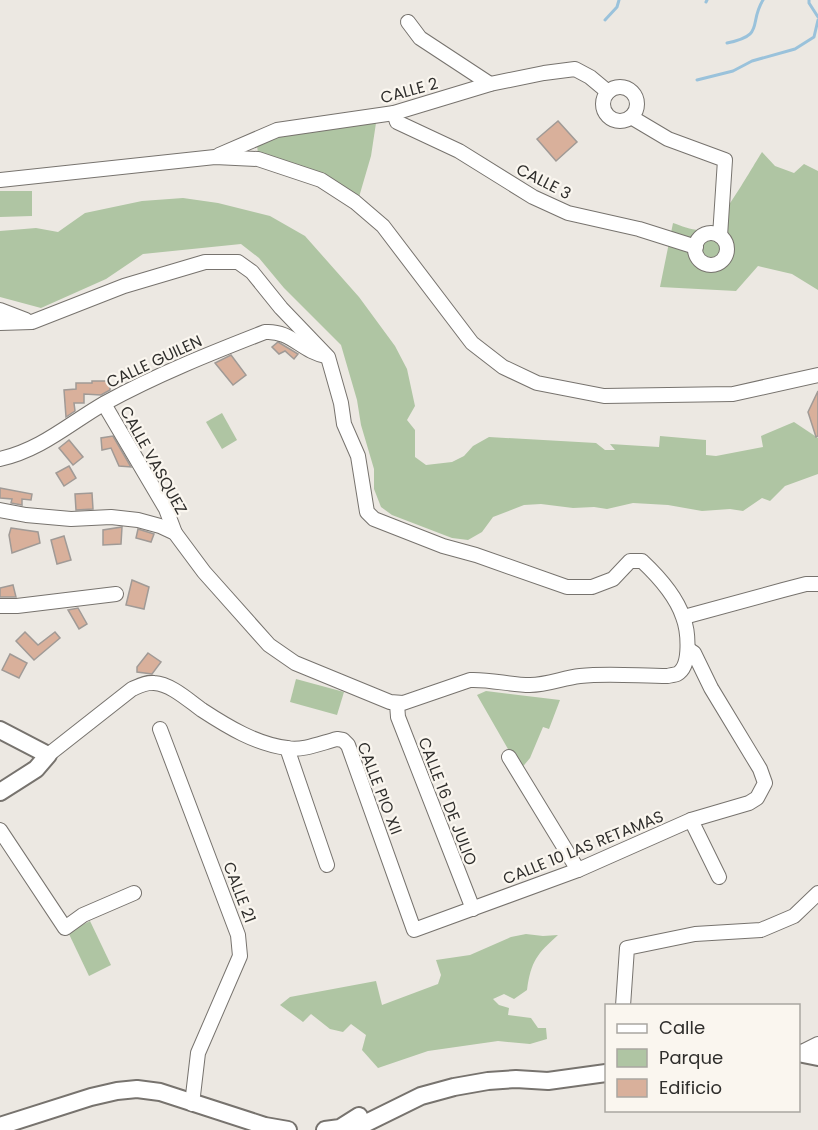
<svg xmlns="http://www.w3.org/2000/svg" width="818" height="1130" viewBox="0 0 818 1130" font-family="Poppins,sans-serif">
	<style>
		.green { fill: #afc5a3 }
		.lines { fill: none; stroke-linecap: round; stroke-linejoin: round }
		.stream { stroke: #9ac2db; stroke-width: 3 }
		.building { fill: #d9b09b; stroke: #a09a96; stroke-width: 1.5 }
		.minor-casing { stroke: #77736e; stroke-width: 16 }
		.tertiary-casing { stroke: #77736e; stroke-width: 20 }
		.minor { stroke: #fff; stroke-width: 14 }
		.tertiary { stroke: #fff; stroke-width: 16 }
		.labels { text-anchor: middle; stroke-width: 4.5; stroke-linejoin: round; paint-order: stroke }
		.street-label { font-size: 16px; fill: #2f2e2c; stroke: #faf6ef }
	</style>
	<rect width="100%" height="100%" fill="#ece8e2"/>
	<g class="green">
		<path d="M359,122l17,1 -5,33 -12,41c-30,-21 -67,-33 -101,-43l-1,-9 21,-8z"/>
		<path d="M762,152l13,14 19,7 10,-9 14,7v119l-26,-16 -34,-8 -22,25 -76,-4 13,-64c12,4 26,11 37,4 12,-6 43,-61 52,-75z"/>
		<polygon points="0,191 32,191 32,216 0,217"/>
		<polygon points="183,198 218,203 270,216 305,236 359,297 395,346 407,369 415,406 407,420 415,430 415,457 426,465 452,462 464,456 473,446 489,437 596,443 605,450 615,450 610,444 659,447 660,436 706,440 706,455 716,456 763,447 761,436 794,422 818,438 818,474 785,486 770,501 762,498 743,511 730,509 702,511 668,505 633,503 607,509 594,507 573,508 541,504 524,505 493,517 482,532 468,540 452,538 392,515 381,507 374,489 374,469 361,425 357,400 341,345 284,288 259,258 241,244 143,254 106,279 41,308 0,297 0,231 36,228 58,232 85,213 142,201"/>
		<polygon points="222,413 237,440 222,449 206,422"/>
		<polygon points="296,679 344,692 337,715 290,702"/>
		<polygon points="486,691 560,700 549,729 543,727 530,758 520,770 477,695"/>
		<polygon points="90,921 111,965 89,976 68,932"/>
		<path d="M526,934l17,2 15,-1c-21,19 -27,26 -31,55l-13,9 -10,-5 -11,5 6,6 10,3 -1,7 23,3 7,10h8l1,11 -17,5 -32,-3 -70,10 -50,17 -16,-18 4,-15 -15,-11 -8,8 -13,-3 -19,-15 -8,8 -23,-17 10,-8 86,-16 6,24 56,-21 3,-9 -5,-15 34,-5 41,-18z"/>
	</g>
	<g class="lines">
		<g class="stream">
			<polyline points="809,0 809,3 818,17"/>
			<polyline points="706,2 707,0"/>
			<polyline points="605,20 617,7 619,0"/>
			<path d="M727,43c39,-8 21,-19 36,-43"/>
			<polyline points="697,80 733,71 752,61 795,49 814,37 818,20"/>
		</g>
	</g>
	<g class="building">
		<polygon points="558,121 577,142 556,161 537,139"/>
		<polygon points="278,342 298,354 294,359 285,351 279,354 272,347"/>
		<polygon points="231,355 246,375 233,385 215,363"/>
		<polygon points="92,381 110,381 110,390 101,395 84,394 84,403 74,403 75,411 66,417 64,390 76,389 76,383 92,383"/>
		<polygon points="818,391 818,436 816,437 808,412"/>
		<polygon points="113,436 131,467 119,466 111,448 102,450 101,438"/>
		<polygon points="69,440 83,457 73,465 59,448"/>
		<polygon points="69,466 76,478 64,486 56,473"/>
		<polygon points="0,488 32,494 31,500 22,499 22,505 11,503 12,499 0,498"/>
		<polygon points="92,493 93,509 76,510 75,494"/>
		<polygon points="122,527 121,544 103,545 103,530"/>
		<polygon points="11,528 38,532 40,543 12,553 9,535"/>
		<polygon points="138,529 154,534 151,542 136,538"/>
		<polygon points="64,536 71,560 57,564 51,540"/>
		<polygon points="132,580 149,587 144,609 126,605"/>
		<polygon points="13,585 16,597 0,597 0,588"/>
		<polygon points="78,608 87,624 79,629 68,610"/>
		<polygon points="25,632 38,645 55,632 60,638 34,660 16,641"/>
		<polygon points="148,653 161,662 152,674 137,672 137,667"/>
		<polygon points="10,654 27,663 19,678 2,670"/>
	</g>
	<g class="lines">
		<g class="minor-casing">
			<g id="minor">
				<polyline points="408,22 420,38 490,84"/>
				<circle cx="620" cy="104" r="17"/>
				<polyline points="394,113 397,122 459,151 533,197 568,213 639,229 696,247"/>
				<polyline points="631,117 668,139 725,160 720,236"/>
				<polyline points="219,155 277,130 394,113 490,84 544,73 575,69 590,77 608,92"/>
				<polyline points="0,180 215,157 258,159 321,180 355,202 383,226 472,343 503,367 537,383 604,396 733,394 818,375"/>
				<circle cx="711" cy="249" r="16"/>
				<polyline points="0,310 26,320"/>
				<path d="M0,323l32,-1 92,-36 81,-24h33l14,10 29,36 47,49 13,46 3,21 14,32 9,56 7,7 69,27 33,9 91,32h25l21,-8 17,-18h12c16,15 34,35 41,56 5,13 9,49 -6,57 -3,1 -6,1 -9,2 -30,0 -59,-3 -88,0 -17,2 -33,9 -50,9 -20,0 -40,-6 -60,-5l-67,23 -13,-1 -95,-39 -26,-18 -65,-73 -29,-39 -15,-7 -22,-6 -27,-3 -40,2 -45,-4 -26,-5"/>
				<polyline points="104,404 166,509 175,533"/>
				<path d="M0,459c41,-9 70,-36 105,-56 51,-28 106,-50 160,-71 26,-2 37,20 61,24"/>
				<polyline points="0,606 17,606 116,594"/>
				<polyline points="684,617 783,590 806,584 818,584"/>
				<polyline points="397,704 398,717 473,909"/>
				<polyline points="160,729 238,935 240,956 198,1053 192,1104"/>
				<polyline points="287,748 327,865"/>
				<path d="M48,755l84,-66c7,-3 14,-7 22,-6 17,1 34,17 48,27 26,17 54,34 85,38 16,3 34,-5 50,-9l6,1 5,5 66,185 164,-60 113,-50 58,-17 8,-5 8,-15 -5,-14 -49,-81 -17,-35 -6,-4"/>
				<polyline points="509,757 578,870"/>
				<polyline points="691,820 719,877"/>
				<polyline points="0,830 65,928 83,915 134,893"/>
				<polyline points="623,1006 627,948 695,934 761,930 794,916 818,893"/>
				<polyline points="800,1053 818,1044"/>
			</g>
		</g>
		<g class="tertiary-casing">
			<g id="tertiary">
				<polyline points="0,730 48,755 36,769 0,792"/>
				<polyline points="798,1053 818,1057"/>
				<polyline points="0,1126 91,1097 117,1091 137,1089 160,1092 265,1126 288,1130"/>
				<polyline points="325,1130 340,1128 359,1116"/>
				<polyline points="352,1130 421,1096 454,1087 488,1081 516,1079 548,1081 606,1073"/>
			</g>
		</g>
		<use href="#minor" class="minor"/>
		<use href="#tertiary" class="tertiary"/>
	</g>
	<g class="labels">
		<g class="street-label">
			<text transform="translate(409 90) rotate(-15)" y="6">CALLE 2</text>
			<text transform="translate(544 181) rotate(27)" y="6">CALLE 3</text>
			<text transform="translate(154 361) rotate(-25)" y="6">CALLE GUILEN</text>
			<text transform="translate(154 460) rotate(61)" y="6">CALLE VASQUEZ</text>
			<text transform="translate(380 788) rotate(69)" y="6">CALLE PIO XII</text>
			<text transform="translate(448 801) rotate(69)" y="6">CALLE 16 DE JULIO</text>
			<text transform="translate(583 847) rotate(-22)" y="6">CALLE 10 LAS RETAMAS</text>
			<text transform="translate(240 892) rotate(69)" y="6">CALLE 21</text>
		</g>
	</g>
	<rect x="605" y="1004" width="195" height="108" fill="#faf6ef" stroke="#a9a6a1" stroke-width="1.5"/>
	<rect x="617" y="1024" width="30" height="9" fill="#ffffff" stroke="#a9a6a1" stroke-width="1.5"/>
	<text x="659" y="1034" font-size="18" fill="#2f2e2c">Calle</text>
	<rect x="617" y="1049" width="30" height="18" fill="#afc5a3" stroke="#a9a6a1" stroke-width="1.5"/>
	<text x="659" y="1064" font-size="18" fill="#2f2e2c">Parque</text>
	<rect x="617" y="1079" width="30" height="18" fill="#d9b09b" stroke="#a9a6a1" stroke-width="1.5"/>
	<text x="659" y="1094" font-size="18" fill="#2f2e2c">Edificio</text>
</svg>
